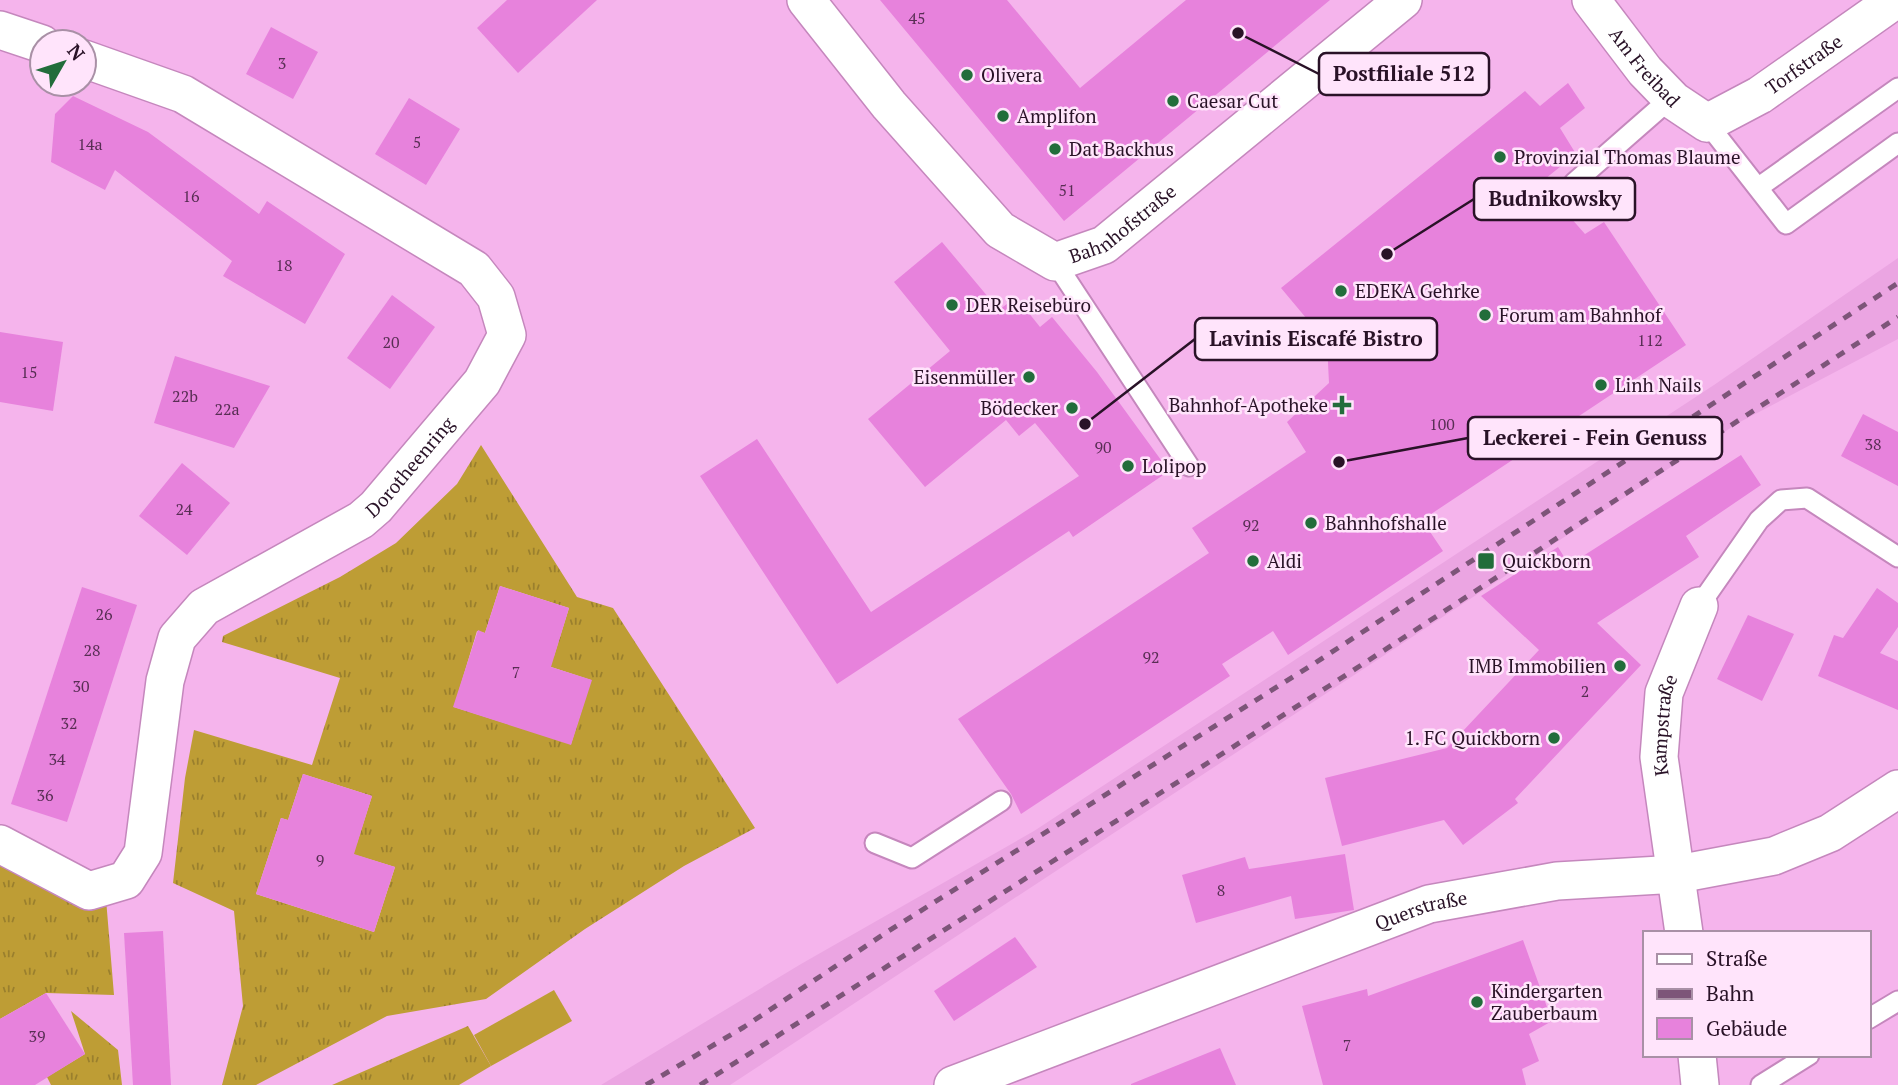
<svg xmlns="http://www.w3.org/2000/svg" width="1898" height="1085" viewBox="0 0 1898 1085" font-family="'PT Serif',serif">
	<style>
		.built { fill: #eba5e2 }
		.grass { fill: url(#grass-tufts); fill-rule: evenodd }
		.garden { fill: #be9d35 }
		.building { fill: #e782dc }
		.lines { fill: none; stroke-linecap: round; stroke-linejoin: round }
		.service-casing { stroke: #c587bd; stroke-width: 23 }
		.minor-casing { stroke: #c587bd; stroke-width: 40 }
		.service { stroke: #fff; stroke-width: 19 }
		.minor { stroke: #fff; stroke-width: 37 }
		.rail { stroke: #7d5579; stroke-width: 5; stroke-dasharray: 9 9; stroke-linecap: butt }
		.poi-dot { fill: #226d3b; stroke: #ffe4fb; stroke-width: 2.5 }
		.labels { text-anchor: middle; stroke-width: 5; stroke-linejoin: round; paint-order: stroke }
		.number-label { font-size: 16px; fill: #582e54 }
		.street-label { font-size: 19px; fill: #291227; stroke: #ffe4fb }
		.poi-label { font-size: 19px; fill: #291227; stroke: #ffe4fb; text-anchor: start }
		.leader { fill: none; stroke: #291227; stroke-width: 2.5 }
		.callout-dot { fill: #291227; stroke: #ffe4fb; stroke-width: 2.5 }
		.callout { fill: #ffe4fb; stroke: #291227; stroke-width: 2.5 }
		.callout-label { font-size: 21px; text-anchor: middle; font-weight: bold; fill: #291227 }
	</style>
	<defs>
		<pattern id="grass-tufts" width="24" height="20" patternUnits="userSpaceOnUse" patternTransform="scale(1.75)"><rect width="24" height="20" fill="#be9d35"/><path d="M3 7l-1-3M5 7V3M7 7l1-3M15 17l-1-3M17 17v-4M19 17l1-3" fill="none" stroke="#9a7f2d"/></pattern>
	</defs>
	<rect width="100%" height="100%" fill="#f5b4ec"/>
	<polygon class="built" points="1898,258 1898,339 1738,423 730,1085 601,1085 801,964 1034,831 1714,385"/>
	<g class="grass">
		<path d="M481,445l96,152 36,11 142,220 -71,38 -99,63 -99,70 -99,17 -131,69h-34l21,-79 -9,-95 -61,-28 12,-105 9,-48 118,35 28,-87 -118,-36 1,-6 117,-59 56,-34 61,-59zM500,586l69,22 -15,48 -9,9 46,15 -20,64 -117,-37 23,-76 8,2zM303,774l69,22 -15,47 -8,10 46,14 -21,65 -118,-38 25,-76 7,2z"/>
		<polygon points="0,844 105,887 114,995 46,993 0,1019"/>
		<polygon points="71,1011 118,1050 122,1085 51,1085 47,1077 85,1054"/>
		<polygon points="468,1026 491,1066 459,1085 332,1085"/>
	</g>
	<polygon class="garden" points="554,990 572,1021 491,1066 474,1035"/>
	<g class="building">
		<polygon points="507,0 597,0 518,73 477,28"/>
		<polygon points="880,0 1007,0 1080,88 1186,0 1330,0 1064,221"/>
		<polygon points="271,27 318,52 293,99 246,74"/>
		<polygon points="1568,83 1585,108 1560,128 1576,154 1540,183 1585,234 1604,222 1686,345 1422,520 1443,551 1288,655 1273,631 1222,664 1230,676 1021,814 1011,794 958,719 1209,553 1192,528 1306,452 1287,422 1329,383 1327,343 1281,288 1525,91 1540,106"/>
		<polygon points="73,96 148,132 259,214 267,201 345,254 305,324 223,276 232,261 115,170 105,190 51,162 55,114"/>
		<polygon points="409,98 460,129 426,185 375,154"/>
		<polygon points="942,242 999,310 1016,297 1040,327 1052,317 1097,372 1169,471 1073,537 1069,531 837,684 700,476 757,439 871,612 1079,476 1035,423 1019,436 1006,420 925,487 868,419 950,351 894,282"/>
		<polygon points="392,295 435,327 390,389 347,358"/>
		<polygon points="0,332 63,342 53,411 0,402"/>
		<polygon points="175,356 270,386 234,448 154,423"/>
		<polygon points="1863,414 1898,432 1898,486 1841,456"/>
		<polygon points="1741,455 1761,485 1686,536 1699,557 1597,623 1641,665 1515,799 1518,803 1463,845 1444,820 1342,846 1325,778 1447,748 1539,650 1481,596 1558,547 1569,565"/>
		<polygon points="182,463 230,503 187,555 139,516"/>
		<polygon points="500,586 569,608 551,667 592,680 571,745 453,707 478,630 485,633"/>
		<polygon points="82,587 137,605 67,822 11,804"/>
		<polygon points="1877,588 1898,603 1898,627 1880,653 1898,661 1898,710 1818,676 1834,635 1843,638"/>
		<polygon points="1748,615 1794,634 1762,701 1717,679"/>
		<polygon points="303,774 372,796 354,854 395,867 374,932 256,894 281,818 288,820"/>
		<polygon points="1345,854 1354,910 1295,919 1291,896 1196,923 1182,875 1245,857 1249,869"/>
		<polygon points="163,931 171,1085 133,1085 124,933"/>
		<polygon points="1015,937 1037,967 954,1021 934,991"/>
		<polygon points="1523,940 1552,1021 1529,1034 1539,1061 1522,1069 1526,1085 1323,1085 1302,1006 1367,989 1368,996"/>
		<polygon points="46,993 85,1054 35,1085 0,1085 0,1019"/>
		<polygon points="1220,1048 1236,1085 1131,1085 1131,1084"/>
	</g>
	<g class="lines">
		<g class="service-casing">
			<g id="service">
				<polyline points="1707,123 1786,224 1898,143"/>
				<polyline points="1574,183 1671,98"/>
				<polyline points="1759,187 1898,88"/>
				<polyline points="1055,262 1189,466"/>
				<polyline points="1699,606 1759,520 1781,500 1807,498 1898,557"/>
				<polyline points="875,843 912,858 1001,801"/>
				<polyline points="1868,1019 1898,1001"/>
				<polyline points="1761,1085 1809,1055"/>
			</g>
		</g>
		<g class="minor-casing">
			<g id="minor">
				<path id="s1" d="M806,0l83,105 111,125 55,32 49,-17 299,-245"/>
				<path id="s2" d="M1591,0l54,71 29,30 33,22 53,-28 135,-95"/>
				<polyline points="0,30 42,44"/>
				<path id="s3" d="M0,844l89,47 37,-11 17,-27 22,-172 12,-43 27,-31 157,-87 15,-13 106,-125 25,-47 -11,-38 -22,-28 -291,-175 -99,-35"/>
				<path id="s4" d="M1684,933l-25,-176 5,-64 35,-87"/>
				<polyline points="1697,1055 1700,1085"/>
				<path id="s5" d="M953,1085l476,-181 128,-23 121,-7 96,-18 56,-23 68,-44"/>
			</g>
		</g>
		<use href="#service" class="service"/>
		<use href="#minor" class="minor"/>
		<g class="rail">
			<polyline points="646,1085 744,1027 887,932 1315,663 1898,283"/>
			<polyline points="700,1085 1329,686 1898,317"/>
		</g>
	</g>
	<g class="poi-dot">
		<circle cx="967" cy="75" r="7"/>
		<circle cx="1173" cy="101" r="7"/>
		<circle cx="1003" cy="116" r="7"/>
		<circle cx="1055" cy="149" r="7"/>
		<circle cx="1500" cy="157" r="7"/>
		<circle cx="1341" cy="291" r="7"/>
		<circle cx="952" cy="305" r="7"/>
		<circle cx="1485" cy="315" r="7"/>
		<circle cx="1029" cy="377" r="7"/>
		<circle cx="1601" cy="385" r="7"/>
		<path d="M1338.5 394.5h7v7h7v7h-7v7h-7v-7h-7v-7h7z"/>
		<circle cx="1072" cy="408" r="7"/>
		<circle cx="1128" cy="466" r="7"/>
		<circle cx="1311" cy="523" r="7"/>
		<circle cx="1253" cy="561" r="7"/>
		<rect x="1477" y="552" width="18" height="18" rx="3.5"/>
		<circle cx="1620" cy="666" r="7"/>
		<circle cx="1554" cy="738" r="7"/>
		<circle cx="1477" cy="1002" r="7"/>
	</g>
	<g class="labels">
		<g class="number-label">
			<text x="917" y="24">45</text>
			<text x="282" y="69">3</text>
			<text x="417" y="148">5</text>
			<text x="90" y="150">14a</text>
			<text x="1067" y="196">51</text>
			<text x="191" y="202">16</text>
			<text x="284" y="271">18</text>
			<text x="1650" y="346">112</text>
			<text x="391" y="348">20</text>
			<text x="29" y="378">15</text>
			<text x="185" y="402">22b</text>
			<text x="227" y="415">22a</text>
			<text x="1442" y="430">100</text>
			<text x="1873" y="450">38</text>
			<text x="1103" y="453">90</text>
			<text x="184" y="515">24</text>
			<text x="1251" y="531">92</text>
			<text x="104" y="620">26</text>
			<text x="92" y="656">28</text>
			<text x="1151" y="663">92</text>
			<text x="516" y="678">7</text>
			<text x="81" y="692">30</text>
			<text x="1585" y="697">2</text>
			<text x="69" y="729">32</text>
			<text x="57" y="765">34</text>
			<text x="45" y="801">36</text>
			<text x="320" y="866">9</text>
			<text x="1221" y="896">8</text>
			<text x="37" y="1042">39</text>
			<text x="1347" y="1051">7</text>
		</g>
		<g class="street-label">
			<text dy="7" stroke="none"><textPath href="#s2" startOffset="86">Am Freibad</textPath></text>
			<text dy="7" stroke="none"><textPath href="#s2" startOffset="284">Torfstraße</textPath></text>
			<text dy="7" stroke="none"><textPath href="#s1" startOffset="443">Bahnhofstraße</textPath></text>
			<text dy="7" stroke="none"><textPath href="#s3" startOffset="682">Dorotheenring</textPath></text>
			<text dy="7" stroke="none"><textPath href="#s4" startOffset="210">Kampstraße</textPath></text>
			<text dy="7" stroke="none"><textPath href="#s5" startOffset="500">Querstraße</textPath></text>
		</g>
		<g class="poi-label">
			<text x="981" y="82">Olivera</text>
			<text x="1187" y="108">Caesar Cut</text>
			<text x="1017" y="123">Amplifon</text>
			<text x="1069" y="156">Dat Backhus</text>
			<text x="1514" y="164">Provinzial Thomas Blaume</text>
			<text x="1355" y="298">EDEKA Gehrke</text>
			<text x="966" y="312">DER Reisebüro</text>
			<text x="1499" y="322">Forum am Bahnhof</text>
			<text x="1015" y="384" text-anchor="end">Eisenmüller</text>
			<text x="1615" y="392">Linh Nails</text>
			<text x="1328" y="412" text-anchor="end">Bahnhof-Apotheke</text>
			<text x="1058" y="415" text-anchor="end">Bödecker</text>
			<text x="1142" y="473">Lolipop</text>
			<text x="1325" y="530">Bahnhofshalle</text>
			<text x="1267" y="568">Aldi</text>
			<text x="1502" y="568">Quickborn</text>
			<text x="1606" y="673" text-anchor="end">IMB Immobilien</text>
			<text x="1540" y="745" text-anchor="end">1. FC Quickborn</text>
			<text x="1491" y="998">Kindergarten<tspan x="1491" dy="22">Zauberbaum</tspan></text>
		</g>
	</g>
	<path class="leader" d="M1238 33L1319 74M1387 254L1474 199M1085 424L1195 339M1339 462L1468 438"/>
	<g class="callout-dot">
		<circle cx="1238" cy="33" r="7"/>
		<circle cx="1387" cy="254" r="7"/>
		<circle cx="1085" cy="424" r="7"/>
		<circle cx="1339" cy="462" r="7"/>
	</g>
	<g class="callout">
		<rect x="1319" y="53" width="170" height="42" rx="7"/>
		<rect x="1474" y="178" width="161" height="42" rx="7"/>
		<rect x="1195" y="318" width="242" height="42" rx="7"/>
		<rect x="1468" y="417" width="254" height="42" rx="7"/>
	</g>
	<g class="callout-label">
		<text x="1404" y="81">Postfiliale 512</text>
		<text x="1555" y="206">Budnikowsky</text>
		<text x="1316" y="346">Lavinis Eiscafé Bistro</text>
		<text x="1595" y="445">Leckerei - Fein Genuss</text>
	</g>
	<rect x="1643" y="931" width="228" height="126" fill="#ffe4fb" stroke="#a990a6" stroke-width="2"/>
	<rect x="1657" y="954" width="35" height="10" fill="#ffffff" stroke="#a990a6" stroke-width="2"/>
	<text x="1706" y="966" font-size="21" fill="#291227">Straße</text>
	<rect x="1657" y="989" width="35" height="10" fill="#7d5579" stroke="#a990a6" stroke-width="2"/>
	<text x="1706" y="1001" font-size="21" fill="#291227">Bahn</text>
	<rect x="1657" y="1018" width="35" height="21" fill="#e782dc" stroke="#a990a6" stroke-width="2"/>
	<text x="1706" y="1036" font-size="21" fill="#291227">Gebäude</text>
	<g transform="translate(63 63) rotate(51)"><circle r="33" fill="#ffe4fb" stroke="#a990a6" stroke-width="2"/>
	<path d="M0-5L12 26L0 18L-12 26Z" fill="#226d3b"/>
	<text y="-10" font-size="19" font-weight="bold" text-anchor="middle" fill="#291227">N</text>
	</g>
</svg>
